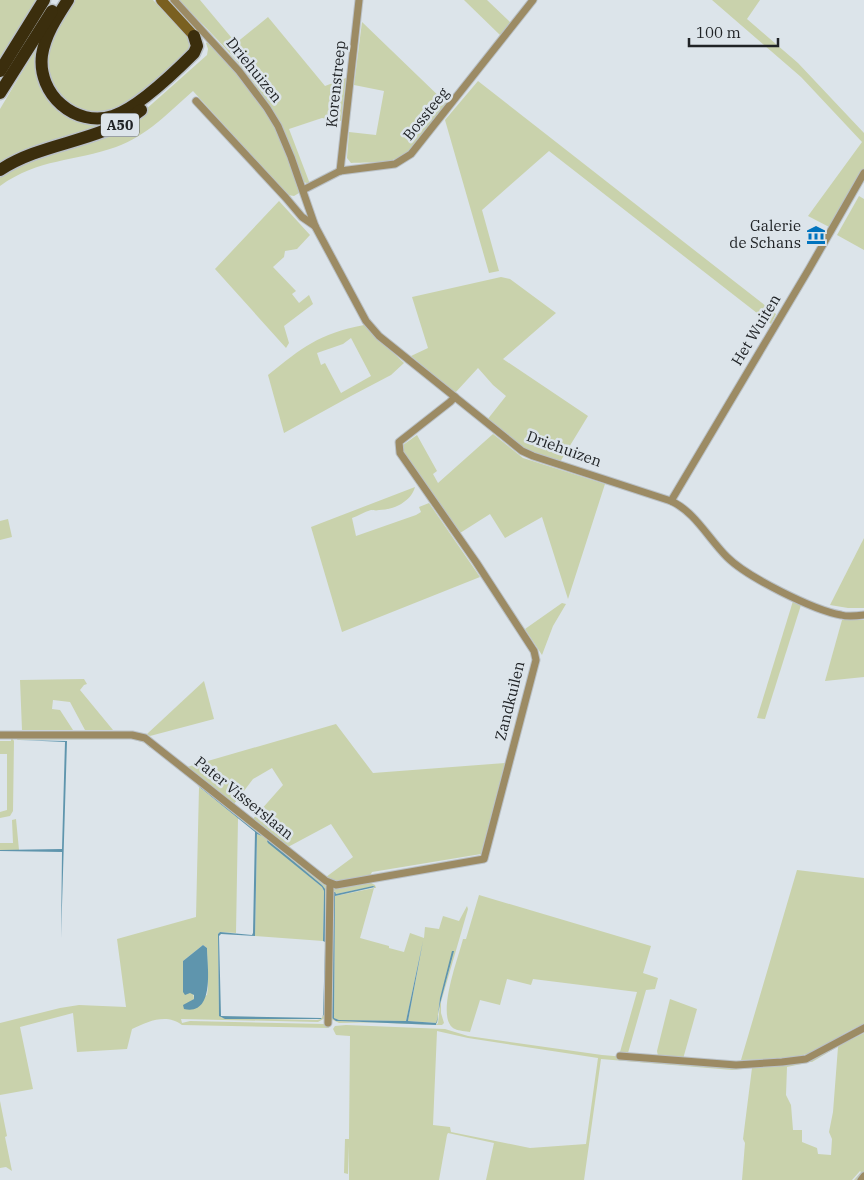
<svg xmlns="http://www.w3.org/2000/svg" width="864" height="1180" viewBox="0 0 864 1180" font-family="'IBM Plex Serif',serif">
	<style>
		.green { fill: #c9d2ac; fill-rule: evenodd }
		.water { fill: #5f95ad }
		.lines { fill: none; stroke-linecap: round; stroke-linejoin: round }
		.street-casing { stroke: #bac1c7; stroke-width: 9 }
		.secondary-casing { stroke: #bac1c7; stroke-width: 12 }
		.highway-casing { stroke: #bac1c7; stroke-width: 15 }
		.street { stroke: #9c8b64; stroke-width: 7 }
		.secondary { stroke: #7a6020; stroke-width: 10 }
		.highway { stroke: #3b2e0d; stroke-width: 12 }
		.labels { text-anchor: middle; stroke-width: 5; stroke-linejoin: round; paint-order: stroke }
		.shield { fill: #dce4ea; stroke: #585d61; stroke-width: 1 }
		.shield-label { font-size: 14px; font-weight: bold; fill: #202326 }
		.street-label { font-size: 15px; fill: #202326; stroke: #dce4ea }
		.poi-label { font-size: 15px; fill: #202326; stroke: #dce4ea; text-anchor: end }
	</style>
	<rect width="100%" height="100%" fill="#dce4ea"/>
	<g class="green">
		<polygon points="0,0 38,0 0,59"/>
		<polygon points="70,0 153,0 190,39 191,50 134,103 97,116 64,104 45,72 51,35"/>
		<path d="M179,0h21l36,43 32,-26 57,69 21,-8 -5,43 -19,-3 -33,11 21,55 -7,-2c-13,-37 -28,-72 -52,-103 -21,-28 -47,-53 -72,-79z"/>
		<polygon points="464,0 487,0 511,23 501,36"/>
		<polygon points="712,0 760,0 747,19 798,63 864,133 864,175 833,229 808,216 862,142 801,77"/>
		<path d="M362,22l85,82c-11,15 -26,40 -42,51 -15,9 -38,7 -54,8l-4,-5 2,-26 27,3 8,-44 -30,-6z"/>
		<polygon points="47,30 39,59 68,113 134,113 0,168 0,109"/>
		<path d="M208,42c16,17 35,34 49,53 17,25 37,69 42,98l-5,3 -6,-1 -95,-104c-24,21 -46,45 -77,56 -42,15 -77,11 -116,39v-13l144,-62 63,-56 1,-6 -2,-6z"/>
		<polygon points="478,81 776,314 771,324 549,151 482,210 499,271 489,273 445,120"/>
		<polygon points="859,196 864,199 864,250 837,235"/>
		<polygon points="279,201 310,235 297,249 285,251 284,257 273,267 296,291 292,294 299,303 309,295 313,304 284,326 289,343 286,348 215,269"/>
		<polygon points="501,277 510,279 556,313 503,359 588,416 560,462 528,452 487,420 506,396 493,385 478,368 455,393 411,356 428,348 412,297"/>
		<path d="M364,325l40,38 -13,12 -40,21 -67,37 -16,-58c35,-28 50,-41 96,-50zM351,338l20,38 -30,17 -16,-30 -4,2 -4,-12 26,-9z"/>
		<polygon points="493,434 523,458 605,484 568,599 542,517 505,538 490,514 460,533 402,450 403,445 417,435 437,471 433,474 438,483"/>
		<path d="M415,487c-4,15 -22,23 -36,23 -3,1 -6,0 -8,0 -7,2 -13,6 -19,8l4,18 60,-21 5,-3 -2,-5 10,-4 51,74 -138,55 -31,-105z"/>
		<polygon points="8,519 12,537 0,540 0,521"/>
		<polygon points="864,538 864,608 848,608 830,605"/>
		<polygon points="793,601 801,605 765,719 757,718"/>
		<polygon points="562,603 566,604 553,626 542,655 525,629"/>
		<polygon points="842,620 864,620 864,677 825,681"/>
		<polygon points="84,679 87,684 84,685 80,690 113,730 85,730 70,702 53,700 52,709 60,710 73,730 22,730 20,680"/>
		<polygon points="204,681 214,719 150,736 147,734"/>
		<polygon points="336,724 373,773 505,763 481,854 372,872 370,876 333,882 326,877 353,857 331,824 288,847 253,819 283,785 272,768 253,779 234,804 187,767"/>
		<path d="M131,736l14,4 180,142 3,4 -3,132 -7,4 -137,-3 1,4 8,-2 134,3 4,2 1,2 -147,-3c-15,-12 -34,-4 -50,4l-5,20 -50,3 -4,-39 -53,14 13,62 -33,6v-72l60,-15 19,-3 47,2 -9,-68 79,-22 3,-130 39,31 -2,115 -16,-1 -2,2 1,81 3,3 95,2 4,-1 4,-6v-123l-3,-5 -55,-44 55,46 2,4 -1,50 -68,-5 2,-102 5,2 -111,-89 -1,1 -5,-5 -13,-4 -115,1 1,-2zM203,945l4,3 1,40 -1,7 -16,6 3,-2 -1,-6 -10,-1v-31z"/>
		<polygon points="0,737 12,738 14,741 13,811 10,816 0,818 0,812 7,810 7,754 0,754 0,741 11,741 11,739 0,739"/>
		<polygon points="16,819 19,850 0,850 0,843 13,843 12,820"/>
		<path d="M797,870l67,8v146c-19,7 -34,20 -52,28 -22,9 -48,7 -71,8z"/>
		<path d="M369,882l6,3 1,3h-2l-14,50 29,8v2l15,4 6,-19 14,5 1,-11 14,2 4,-13 16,5 8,-15 1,3 -27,93v11l3,10 -2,2 -61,-3 -42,1 -8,-4 1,-130 3,-2zM374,886v2l-39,8 -1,122 5,2 67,1 17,-80 -15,80 29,2 3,-25 14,-47 -14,53 -2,19 -2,2 -97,-4 -6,-3 1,-127 2,3z"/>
		<path d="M479,895l172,51 -8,27 15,5 -3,11 -9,1 -18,63 -8,-1 17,-60 -104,-13 -2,6 -24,-6 -7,26 -20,-5 -10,32c-4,-1 -11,-1 -15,-3 -21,-9 4,-73 8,-90h3z"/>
		<polygon points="670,999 697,1009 683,1059 658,1056 657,1051"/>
		<path d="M346,1025l99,4 23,7 134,19 132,11 70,-4 2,1 -19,4 -1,28 5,10 2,25h9v12l15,6 1,6 13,1 1,-16 -3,-7 4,-20 5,-65 6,-4 -32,19h-3v-2l55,-30 -14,10 14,-7v140l-6,7h-4l7,-8 -1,-1 -8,9h-110l3,-37 -2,-4 9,-71 -20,2 -131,-11 -17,121h-98l8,-37 -46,-10 -1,2 -8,45h-90v-34l-1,28 -4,-1 1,-34h4l1,-103 -14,-1 -3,-6 2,-3zM437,1031l31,7 130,20 -12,86 -56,4 -79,-16 -1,-5 -17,-2z"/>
		<polygon points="0,1101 7,1136 5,1137 12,1171 6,1167 0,1168"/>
	</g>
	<g class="water">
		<polygon points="20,740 67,741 61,938 62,852 0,851 0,850 62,849 65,742"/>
		<polygon points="197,785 205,790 262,836 257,834 255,936 221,934 219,936 221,1016 322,1018 323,1015 325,948 325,1013 321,1019 225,1019 219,1016 218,934 220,932 252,935 253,933 255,832"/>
		<polygon points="268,840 322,885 325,889 325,942 323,941 324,891 322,887 268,843 267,841"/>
		<polygon points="373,886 375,887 335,896 334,1018 339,1020 406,1021 423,941 408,1021 437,1023 440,998 452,951 454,951 440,1004 436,1025 339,1021 336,1021 332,1018 333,892 335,892 336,894"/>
		<path d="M203,945l4,3c0,17 9,68 -23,61l-1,-4 11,-6v-4l-4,-2 -5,2 -2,-3v-31z"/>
	</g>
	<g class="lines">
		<g class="street-casing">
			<g id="street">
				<path d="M174,0l65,71 28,37 11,18 13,31 24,69 51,95 13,15 143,115 11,5 138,45c24,11 37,37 56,56 20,20 86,53 114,58 7,2 16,1 23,0"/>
				<polyline points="196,101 286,198 302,217 315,226"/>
				<polyline points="340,171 359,0"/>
				<polyline points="303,190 340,171 395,164 411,154 533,0"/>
				<polyline points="671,501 809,269 864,173"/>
				<polyline points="0,735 132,735 145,738 326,881 336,885 484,859 536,660 534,651 476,562 400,453 399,442 450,402 455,397"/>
				<polyline points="328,1023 330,884"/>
				<polyline points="620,1056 736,1065 782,1062 806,1059 864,1028"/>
				<polyline points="861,1180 864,1176"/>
			</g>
		</g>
		<g class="secondary-casing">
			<polyline id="secondary" points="161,0 194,36"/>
		</g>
		<g class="highway-casing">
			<g id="highway">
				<path d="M68,0c-11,17 -23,35 -26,55 -5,39 33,73 71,61 24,-8 63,-45 81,-63l3,-7 -3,-10"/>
				<polyline points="0,71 44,0"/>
				<polyline points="0,93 52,11"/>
				<path d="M0,170c44,-29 100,-27 141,-60"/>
			</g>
		</g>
		<use href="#street" class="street"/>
		<use href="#secondary" class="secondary"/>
		<use href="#highway" class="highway"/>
	</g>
	<defs>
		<g id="museum-bare" transform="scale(1.5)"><path d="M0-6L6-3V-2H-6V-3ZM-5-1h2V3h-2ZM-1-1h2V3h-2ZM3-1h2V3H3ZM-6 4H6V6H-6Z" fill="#0073be" stroke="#dce4ea" stroke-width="2.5" paint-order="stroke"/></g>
	</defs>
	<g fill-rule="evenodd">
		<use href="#museum-bare" x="816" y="235"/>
	</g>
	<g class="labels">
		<rect class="shield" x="101" y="113.5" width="38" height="23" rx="4"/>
		<g class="shield-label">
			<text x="120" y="130">A50</text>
		</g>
		<g class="street-label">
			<text transform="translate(254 70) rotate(51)" y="5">Driehuizen</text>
			<text transform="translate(336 84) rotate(-84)" y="5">Korenstreep</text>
			<text transform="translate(426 114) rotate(-51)" y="5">Bossteeg</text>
			<text transform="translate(756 330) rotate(-59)" y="5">Het Wuiten</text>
			<text transform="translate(564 449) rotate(20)" y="5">Driehuizen</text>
			<text transform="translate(510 701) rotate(-76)" y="5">Zandkuilen</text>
			<text transform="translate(244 798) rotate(39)" y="5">Pater Visserslaan</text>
		</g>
		<g class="poi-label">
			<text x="801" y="231">Galerie<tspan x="801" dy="17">de Schans</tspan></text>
		</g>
	</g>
	<path d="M689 38v8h89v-8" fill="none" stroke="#202326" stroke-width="2.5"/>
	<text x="696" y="38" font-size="15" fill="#202326" stroke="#dce4ea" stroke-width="4" paint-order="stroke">100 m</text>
</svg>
